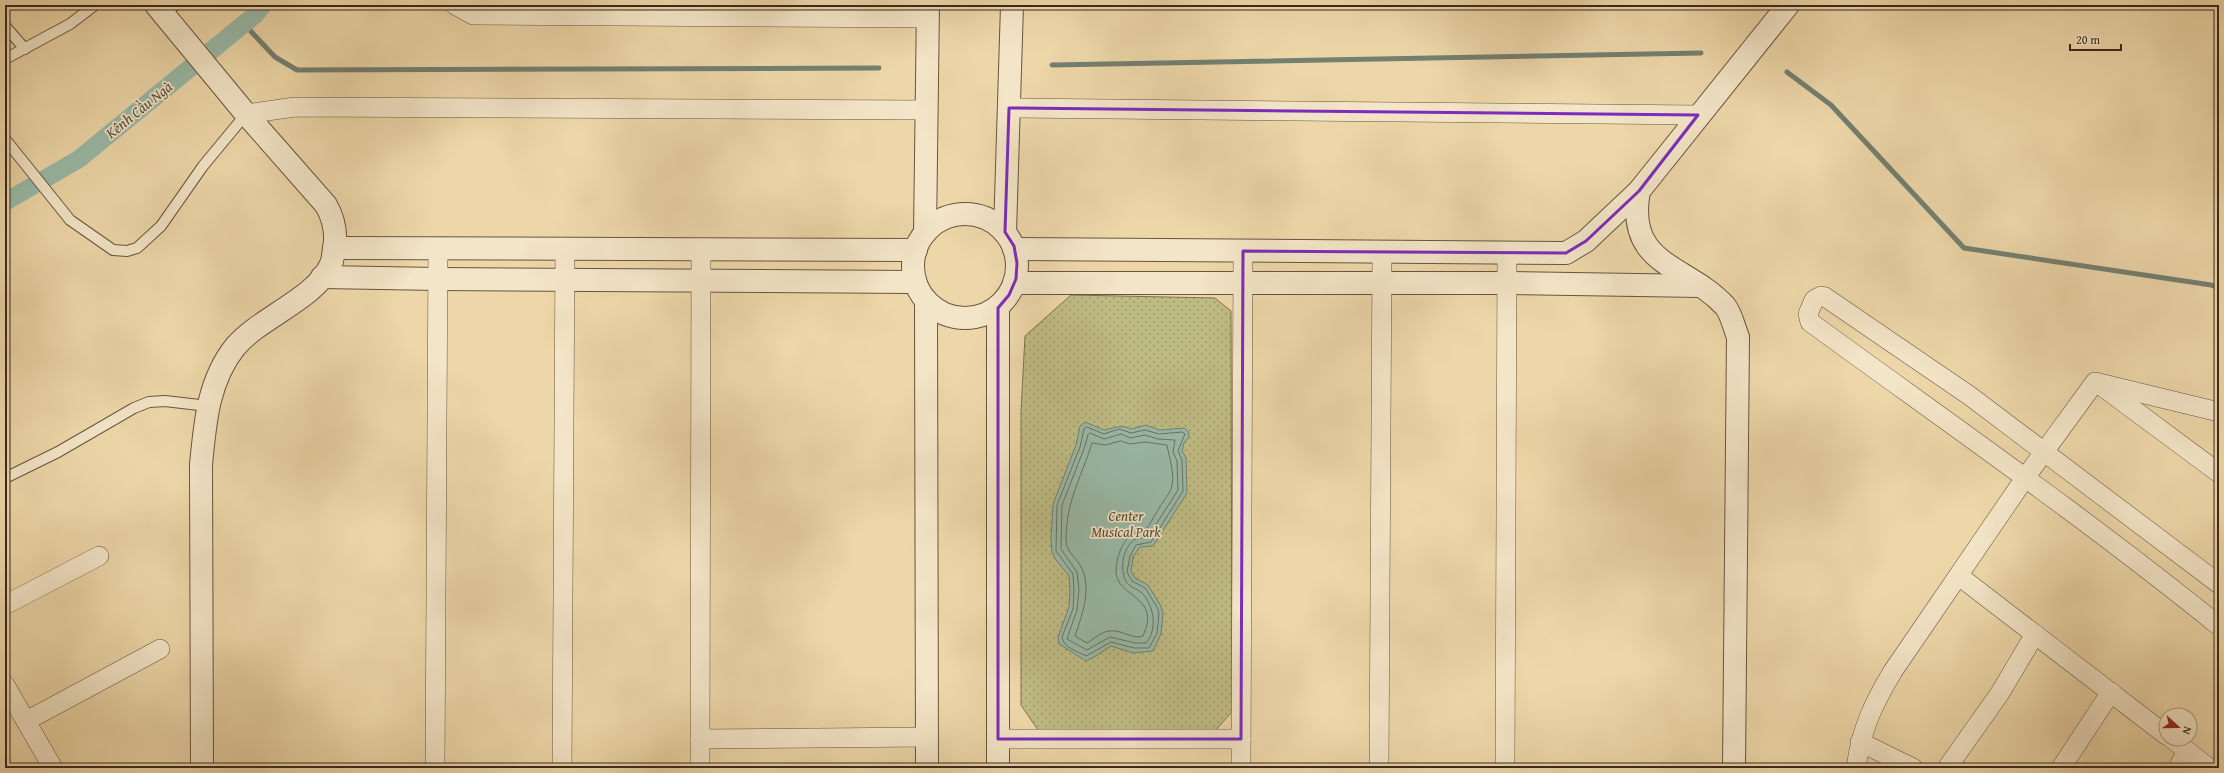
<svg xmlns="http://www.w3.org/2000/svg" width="2224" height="773" viewBox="0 0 2224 773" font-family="'Gentium Book Plus',serif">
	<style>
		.park { fill: url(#park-dots); stroke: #7d7250 }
		.water { fill: #99baa8; stroke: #738071 }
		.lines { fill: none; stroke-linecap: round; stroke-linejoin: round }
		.shore { stroke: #6a7263; stroke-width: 1 }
		.stream { stroke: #738071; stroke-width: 5 }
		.canal { stroke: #99baa8; stroke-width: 18 }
		.service-casing { stroke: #685441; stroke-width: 12 }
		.minor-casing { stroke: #685441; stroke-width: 20 }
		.tertiary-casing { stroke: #685441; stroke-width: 24 }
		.service { stroke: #f3e5c7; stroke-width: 10 }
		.minor { stroke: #f3e5c7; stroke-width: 19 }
		.tertiary { stroke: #f3e5c7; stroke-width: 22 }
		.marked { fill: none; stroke: #7b2cbf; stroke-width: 3; stroke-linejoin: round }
		.labels { text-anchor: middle; stroke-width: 3.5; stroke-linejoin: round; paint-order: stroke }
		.park-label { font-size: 14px; font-style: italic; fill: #554632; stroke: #f3e5c7 }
		.water-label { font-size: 15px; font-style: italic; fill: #524d40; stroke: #f3e5c7 }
	</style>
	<defs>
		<pattern id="park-dots" width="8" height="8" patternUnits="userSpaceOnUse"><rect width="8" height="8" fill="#bfbc83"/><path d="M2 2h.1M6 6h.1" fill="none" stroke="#9c996b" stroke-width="1.8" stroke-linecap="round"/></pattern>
	</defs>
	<rect width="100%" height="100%" fill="#edd7a9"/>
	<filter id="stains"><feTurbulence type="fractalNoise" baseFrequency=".005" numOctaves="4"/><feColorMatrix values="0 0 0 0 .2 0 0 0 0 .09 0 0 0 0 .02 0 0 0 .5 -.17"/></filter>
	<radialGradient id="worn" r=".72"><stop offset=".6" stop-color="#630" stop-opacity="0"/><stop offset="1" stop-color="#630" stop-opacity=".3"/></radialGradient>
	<polygon class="park" points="1071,295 1215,298 1231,311 1232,712 1213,733 1040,733 1021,705 1021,412 1025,336"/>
	<path class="water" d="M1085,422l19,8c12,-2 16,-6 27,-1l15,-4 14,5 24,-2 4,3 1,6 -5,6 -2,8 4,7 1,35 -34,53 -13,1 -7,10 -2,14 4,7 13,7 13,21 2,7 -2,21 -8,17 -20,2 -22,-7 -17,11 -8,4 -27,-17 -1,-7 11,-30 1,-16 -1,-15 -13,-16 -4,-8 -1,-14 2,-34 23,-59 4,-19z"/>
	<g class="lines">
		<g class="shore">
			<path d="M1087,427l17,7 15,-5 12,4 14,-3 14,4 23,-2 3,2 -7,17 4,9 1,31 -32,51 -15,3 -6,11 -3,16 5,9 13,7 12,19 2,6 -2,20 -8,15h-15l-23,-6 -25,14c-8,-5 -23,-8 -24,-19l11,-28 1,-18 -1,-17 -17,-23 1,-46 23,-58 4,-18z"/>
			<path d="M1090,433l14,6 17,-5 9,4 15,-3 13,4 17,1 -2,12 4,9 1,29 -30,47c-4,1 -9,1 -12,2 -14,7 -17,33 -9,44 4,5 11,6 15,10 12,13 16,36 4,50h-11l-25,-6 -23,13 -20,-11 10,-29 2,-20 -2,-18 -16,-23 1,-44 22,-56 4,-14z"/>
			<path d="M1121,441l9,3 15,-2 22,3c2,12 9,32 4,44 -3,7 -9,14 -13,21 -4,6 -8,15 -13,20 -3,3 -8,2 -11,4 -12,5 -18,25 -18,37 0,27 46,24 27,65 -10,4 -22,-7 -34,-5 -8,1 -15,8 -22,12l-12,-7c7,-21 18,-49 5,-71 -5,-9 -14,-13 -14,-25 0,-39 15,-62 26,-97l13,2z"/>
		</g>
		<g class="stream">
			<polyline points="244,24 275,57 297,70 879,68"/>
			<polyline points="1052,65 1701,53"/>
			<polyline points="1787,72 1831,105 1964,248 2211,285 2219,288"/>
		</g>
		<polyline class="canal" points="5,202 79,159 256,14 263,5"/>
		<g class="service-casing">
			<g id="service">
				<polyline points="162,12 176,5"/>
				<polyline points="5,26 25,49"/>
				<polyline points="5,59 70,24 95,5"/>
				<polyline points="5,139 70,220 113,250 127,251 137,248 161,226 203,166 246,114"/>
				<polyline points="5,478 58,452 134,408 149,402 165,401 208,406"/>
			</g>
		</g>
		<g class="minor-casing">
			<g id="minor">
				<polyline points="455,5 473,15 928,18"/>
				<polyline points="1009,108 1698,115"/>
				<polyline points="246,114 295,107 926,110"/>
				<polyline points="2103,387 2219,473"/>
				<polyline points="1959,576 2166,735"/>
				<path d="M2219,584l-249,-188 -145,-99 -4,-1 -7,4 -6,14 2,8c137,100 277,197 409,304"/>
				<polyline points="5,605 99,556"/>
				<polyline points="5,685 53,768"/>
				<polyline points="26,721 160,649"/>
				<polyline points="700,739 927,737"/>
				<polyline points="998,739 1241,739"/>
				<polyline points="2172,739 2209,768"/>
				<polyline points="1860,742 1913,768"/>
				<polyline points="435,768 438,249"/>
				<polyline points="562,768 565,249"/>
				<polyline points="700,768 701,249"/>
				<polyline points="1241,768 1243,251"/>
				<polyline points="1379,768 1382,253"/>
				<polyline points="1505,768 1507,254"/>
				<path d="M1856,768c5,-38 17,-64 37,-97l132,-193 70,-96 124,30"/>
				<polyline points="1947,768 2000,693 2035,634"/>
				<polyline points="2061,768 2111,692"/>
				<polyline points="2178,768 2187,751"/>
			</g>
		</g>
		<g class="tertiary-casing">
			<g id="tertiary">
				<path d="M156,5l90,109 80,91c8,14 11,28 8,44 -1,4 -1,11 -3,15 -15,35 -71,53 -96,83 -27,34 -30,76 -34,118l1,303"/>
				<circle cx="965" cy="266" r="52"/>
				<polyline points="1005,232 1012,5"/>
				<polyline points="925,233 928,5"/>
				<polyline points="334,248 916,250"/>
				<polyline points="1014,249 1566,253 1586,241 1639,191"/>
				<polyline points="322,277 438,279 915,282"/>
				<polyline points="1014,283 1506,283 1701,286"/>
				<polyline points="926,301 927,768"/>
				<polyline points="998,308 998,768"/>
				<path d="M1734,768l4,-431c-4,-10 -7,-24 -13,-31 -39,-42 -100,-40 -86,-115l149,-186"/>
			</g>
		</g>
		<use href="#service" class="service"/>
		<use href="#minor" class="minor"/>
		<use href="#tertiary" class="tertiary"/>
	</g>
	<path class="marked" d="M1009,108l689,7 -59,76 -53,50 -20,12 -323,-2 -2,488h-243v-431l11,-13 7,-16 1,-16 -3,-17 -9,-14z"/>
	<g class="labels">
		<g class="park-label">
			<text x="1126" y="521">Center<tspan x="1126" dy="16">Musical Park</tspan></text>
		</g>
		<g class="water-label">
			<text transform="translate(139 110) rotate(-39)" y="5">Kênh Cầu Ngà</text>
		</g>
	</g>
	<rect width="2224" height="773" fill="none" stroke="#edd7a9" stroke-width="20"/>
	<rect x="6" y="6" width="2212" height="761" fill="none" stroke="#3b291e" stroke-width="2"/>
	<rect x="10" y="10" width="2204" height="753" fill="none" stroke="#3b291e"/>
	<g transform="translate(2178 727) rotate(111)"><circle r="19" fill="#f3e5c7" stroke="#a99a83"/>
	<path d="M0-3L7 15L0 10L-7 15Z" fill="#8f2418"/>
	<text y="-6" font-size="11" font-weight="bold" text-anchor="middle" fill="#3b291e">N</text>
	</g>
	<path d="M2070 44v6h51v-6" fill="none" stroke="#3b291e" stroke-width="2"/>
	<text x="2076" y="44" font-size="12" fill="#3b291e" stroke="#f3e5c7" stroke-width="3" paint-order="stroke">20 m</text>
	<rect width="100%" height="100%" filter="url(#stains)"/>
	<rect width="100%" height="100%" fill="url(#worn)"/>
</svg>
